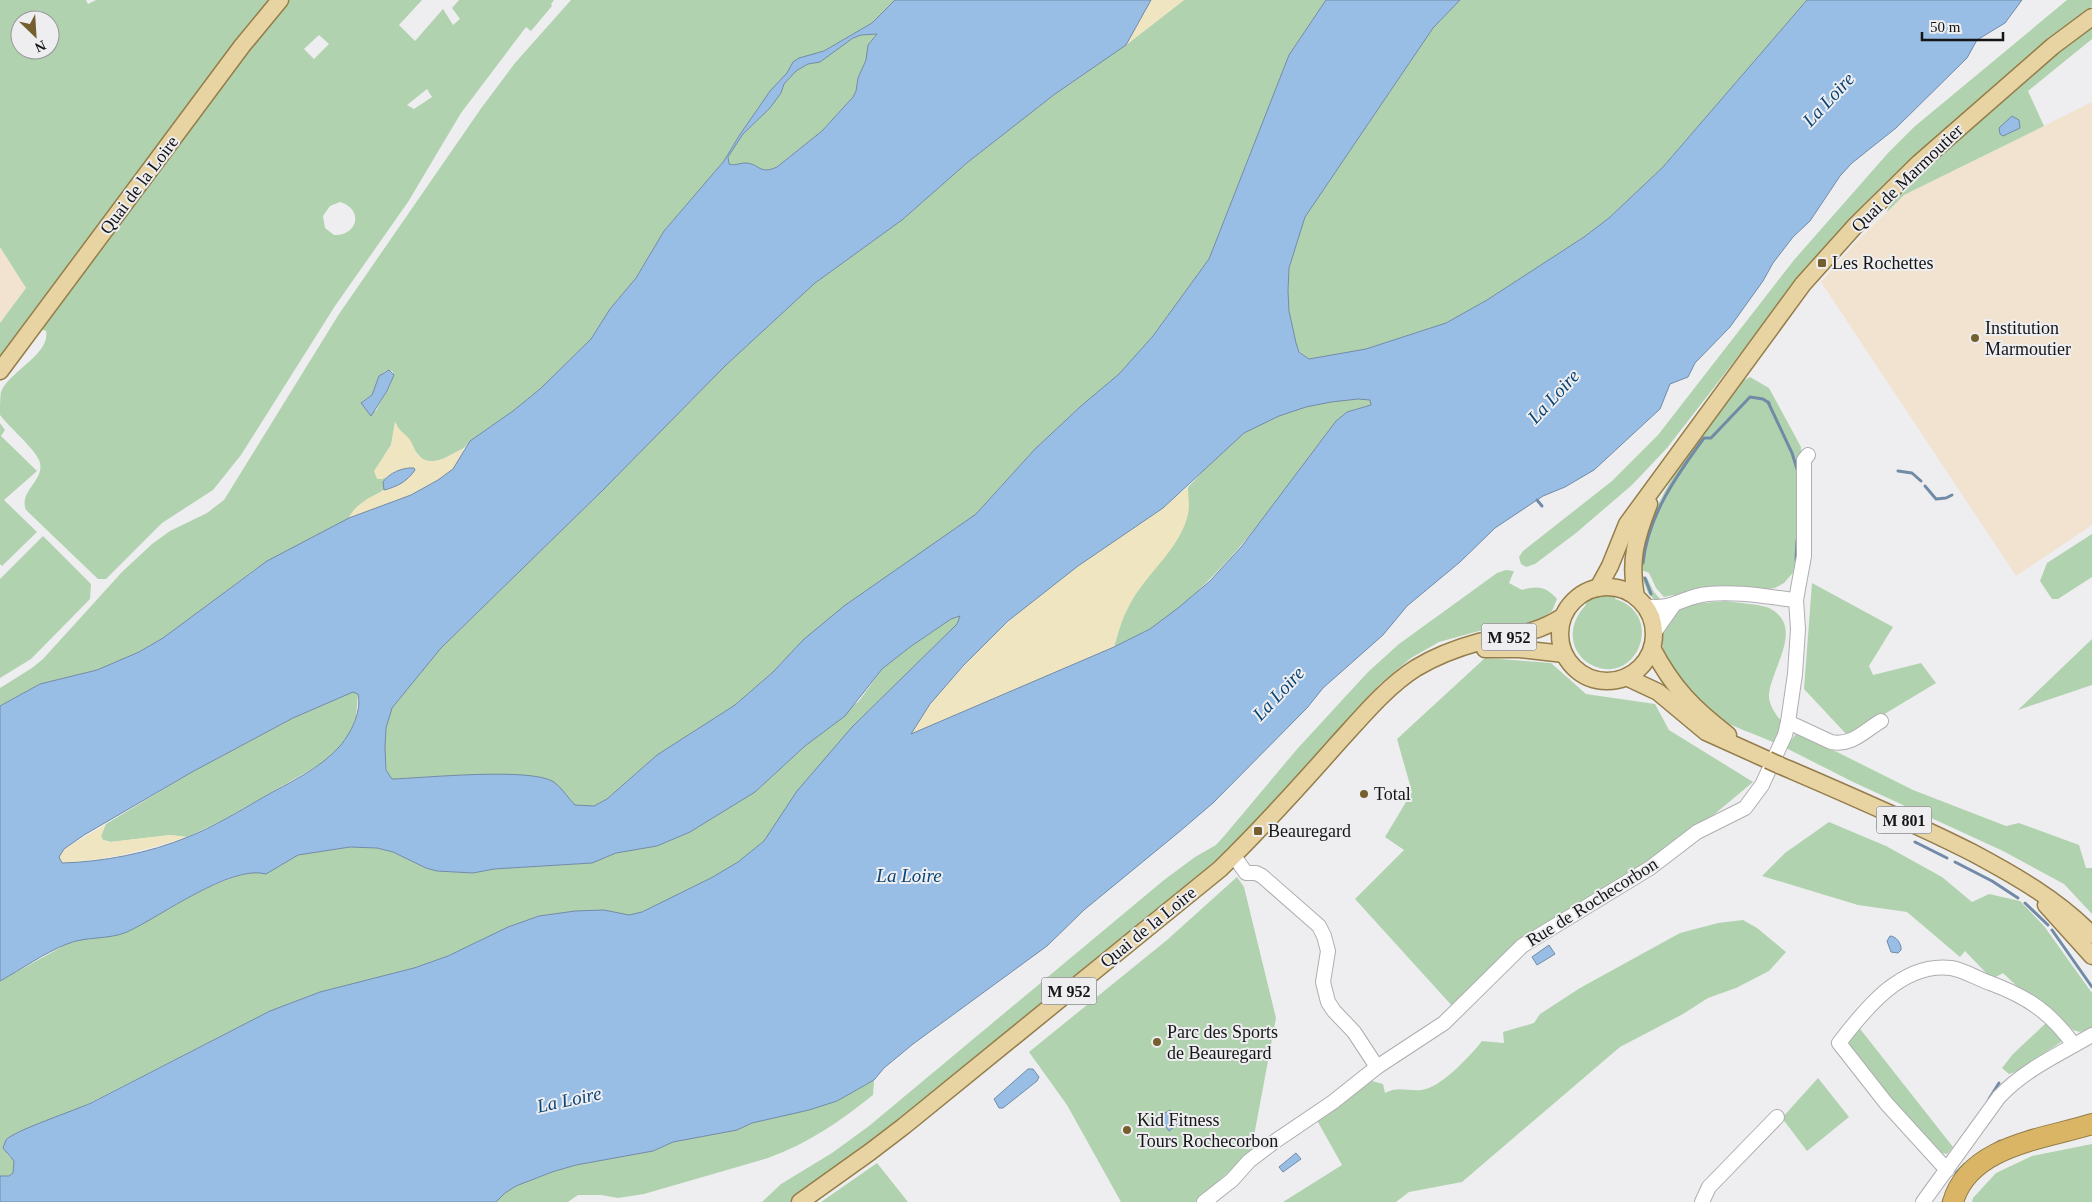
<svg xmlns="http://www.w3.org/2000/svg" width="2092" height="1202" viewBox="0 0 2092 1202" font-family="Georgia,serif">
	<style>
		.education { fill: #f1e3cf }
		.green { fill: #b1d2ae; fill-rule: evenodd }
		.sand { fill: #efe5c0 }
		.water { fill: #99bee5; stroke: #718ba7; fill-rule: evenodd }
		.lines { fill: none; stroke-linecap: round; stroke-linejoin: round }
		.stream { stroke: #718ba7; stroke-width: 3 }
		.minor-casing { stroke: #aeaeb1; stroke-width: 16 }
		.major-casing { stroke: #947d49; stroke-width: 19 }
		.highway-casing { stroke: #947d49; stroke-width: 22 }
		.minor { stroke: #fff; stroke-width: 14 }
		.major { stroke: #e8d3a3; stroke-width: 16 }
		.highway { stroke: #d9b565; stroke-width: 20 }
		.major-bridge-casing { stroke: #947d49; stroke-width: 19; stroke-linecap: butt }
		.major-bridge { stroke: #e8d3a3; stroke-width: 16 }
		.poi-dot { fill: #765f2f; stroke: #eeeef1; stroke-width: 2 }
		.labels { text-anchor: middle; stroke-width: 4; stroke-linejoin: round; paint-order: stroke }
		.shield { fill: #eeeef1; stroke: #565658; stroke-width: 1 }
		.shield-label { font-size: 16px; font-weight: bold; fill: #151516 }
		.street-label { font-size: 18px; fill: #151516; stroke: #eeeef1 }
		.poi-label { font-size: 18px; fill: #151516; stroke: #eeeef1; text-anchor: start }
		.water-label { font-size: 19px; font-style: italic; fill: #0b4575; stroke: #eeeef1 }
	</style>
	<rect width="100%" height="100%" fill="#eeeef1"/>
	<g class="education">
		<polygon points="2092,102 2092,525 2016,576 1821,282 1855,243 1904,195"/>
		<polygon points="0,247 26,288 0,323"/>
	</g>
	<g class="green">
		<path d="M0,0h86l2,4 8,-4h174l-65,82 -205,276v-35l26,-35 -26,-41zM20,20h30v30h-30z"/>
		<path d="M289,0h133l-23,25 16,16 28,-32 10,16 7,-6 -8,-11 7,-8h95l-3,4 1,2 -21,25 -5,-4 -65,86 -53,89 -73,104 -94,149 -28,35 -51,33 -56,56h-8l-72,-69c-8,-20 21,-30 13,-50 -5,-12 -30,-33 -39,-45 0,-7 0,-17 1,-23 7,-20 50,-38 45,-61l-5,-2 134,-183zM319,35l10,9 -15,15 -10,-10zM427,89l5,8 -18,12 -7,-4zM340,202c24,7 18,34 -6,33l-9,-7 -2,-12 7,-10z"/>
		<path d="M571,0h324l-23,23 -48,28 -31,11 -6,11 -17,18 -31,45 -15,25 -60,70 -28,47 -26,31 -19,30 -51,50 -27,22 -43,30 -6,7 -21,11 -12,3 -9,-3 -6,-7 -7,-13 -11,-9 -2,-7 -5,22 -6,9 -3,25 5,-3 -4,6 1,8c-12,7 -30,16 -35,28l-95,52 -63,48 -28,20 -24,14 -42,18 -57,14 -40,22v-18l32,-20 11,-9 79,-87 30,-28 18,-13 37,-18 17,-13 115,-186 143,-207 33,-44zM389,370l4,2c1,13 -12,27 -17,39l-13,-10 9,-6 12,-23z"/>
		<polygon points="1184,0 1326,0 1289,55 1209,259 1153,336 1119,374 1081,406 1035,449 976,514 803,640 773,672 735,705 657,755 607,799 594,806 575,805 560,788 470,775 392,779 386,770 385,747 386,728 392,708 441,648 602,491 725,366 815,283 902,220 968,162 1055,94 1126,45"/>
		<polygon points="1460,0 1807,0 1663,167 1609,218 1584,237 1487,300 1446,323 1366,349 1309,359 1299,351 1296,343 1289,311 1288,291 1289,268 1305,217 1433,28"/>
		<polygon points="2067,0 2092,0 2092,6 2059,32 1819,257 1760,328 1667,448 1632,485 1576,533 1535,564 1526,567 1521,564 1519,557 1523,551 1612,481 1658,435 1794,260 1888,153 1914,127"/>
		<path d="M2092,26v13l-64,52 16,35 -140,69 -17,17c4,-15 32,-36 43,-47 52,-49 105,-97 162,-139z"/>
		<polygon points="877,34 870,42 866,60 858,78 856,91 853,97 822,131 777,167 764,171 752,165 729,164 728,157 743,134 770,108 782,91 784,84 796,71 808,64 820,62 853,38 861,35"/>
		<path d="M1750,377l19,11 32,59 -4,121 -13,15 -9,5 -13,2 -59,-2 -28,10 -2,-3 -9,2 -8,-9 -7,-15 -10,-4c0,-15 5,-27 9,-40 20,-56 60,-101 94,-148z"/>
		<path d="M1358,399l12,1 1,5 -24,7 -11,9c-56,74 -107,154 -184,207 -12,7 -25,13 -38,19l8,-28 12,-23 44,-60 10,-23v-26c18,-18 35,-39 56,-54 32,-22 77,-31 114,-34z"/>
		<polygon points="0,423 5,430 1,436 37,471 4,500 37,532 2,566 0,564"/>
		<polygon points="2092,534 2092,577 2058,599 2052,599 2040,581 2047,563"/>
		<polygon points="43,536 91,584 90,599 31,659 0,678 0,579"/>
		<path d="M1506,570l8,1 -5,12 13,7c16,-5 25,-3 35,9l-5,12 -16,11 -57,9 -40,11 -28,16 -30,25 -165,181 -340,276 -86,62h-28l19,-18 51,-31 37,-27 295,-246 31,-23 21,-12 9,-10 73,-87 70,-76 31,-28 98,-71z"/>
		<polygon points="1641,575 1647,578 1654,592 1661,600 1655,600 1648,593"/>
		<polygon points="1812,583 1893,627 1869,666 1873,675 1921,663 1936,683 1848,736 1804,689"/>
		<path d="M1605,594l11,1 -1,4c50,15 23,86 -21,67 -10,-4 -17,-12 -20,-22 -4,-15 2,-29 12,-39l-2,-3 14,-7z"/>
		<path d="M1725,601c12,2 37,3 46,8 33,19 1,58 -2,85 -1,10 7,21 13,28l-7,21c-20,-9 -43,-16 -62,-28 -17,-11 -43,-44 -49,-63 -6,-16 3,-38 19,-45 12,-5 29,-4 42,-6z"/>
		<polygon points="960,616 957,624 948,633 852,727 764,841 738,862 711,878 642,912 629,915 604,910 575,911 539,916 508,927 448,956 414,968 320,992 270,1011 70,1113 7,1154 14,1161 13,1173 9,1176 0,1176 0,981 67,944 87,938 125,933 206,888 237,876 260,871 264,873 269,872 298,855 350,847 377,848 393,852 426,868 437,871 473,873 494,869 591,863 616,853 657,846 690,832 755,792 805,746 859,701 882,669 910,647 951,619"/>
		<polygon points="2092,639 2092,685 2018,710"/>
		<polygon points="1485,658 1551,663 1586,694 1655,704 1669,730 1753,782 1662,858 1506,954 1454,1008 1355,899 1404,850 1385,837 1412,792 1397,739"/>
		<polygon points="353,692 358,694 356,717 350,732 340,747 322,763 223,820 187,837 170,835 111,842 103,840 101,836 106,824 192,772 293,718"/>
		<polygon points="1797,732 1913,790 2006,826 2019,823 2079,845 2086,868 2092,868 2092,914 2064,884 2003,851 1853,782 1786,748"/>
		<polygon points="1829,822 1886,846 1942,877 1972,902 1989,894 2020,901 2044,926 2092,993 2092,1027 2080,1032 2073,1030 2045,1004 2024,993 2003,973 1992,979 1965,951 1960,957 1907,912 1858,905 1762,876 1785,853"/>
		<polygon points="1237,877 1244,887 1276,1018 1251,1152 1195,1202 1121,1202 1067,1105 1029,1052 1167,940"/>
		<path d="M1743,920l14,8 29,24 -17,19 -33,17 -28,10 -25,16 -63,33 -158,135 -53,10 -13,10h-113l59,-37 -28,-50 57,-44 1,10 11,3 2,9c14,-8 27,0 41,-4 18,-5 45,-34 56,-48l22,2 -1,-11 31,-9 6,-9 40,-26 100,-55 38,-10z"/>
		<polygon points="2046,1023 2063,1040 2061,1042 2015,1072 2009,1074 2002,1068 2013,1054"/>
		<polygon points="1857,1025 1953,1147 1947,1154 1942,1153 1924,1140 1847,1045 1850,1032"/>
		<polygon points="1818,1078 1849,1117 1807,1151 1782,1118"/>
		<path d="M874,1080l-1,15c-32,26 -66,49 -105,63l-124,36 -26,4 -17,-3h-23l-10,7h-72l9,-9 11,-7 36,-14 24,-7 77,-14 20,-9 64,-12 15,-7 85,-22z"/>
		<polygon points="2092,1144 2092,1202 1972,1202 1973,1198 1996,1173 2032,1156"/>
		<polygon points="877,1163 908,1202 821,1202"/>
	</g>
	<g class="sand">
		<polygon points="1151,0 1184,0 1126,45"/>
		<path d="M395,421c3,10 9,11 15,19 3,4 4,10 7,14 14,16 33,1 47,-6 -3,7 -5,15 -11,21 -21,23 -75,40 -104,49 6,-16 32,-27 48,-32l2,-15 -17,8h-5l-3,-8 17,-26z"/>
		<path d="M1188,487c0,8 2,19 0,27 -7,32 -37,56 -54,83 -10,16 -15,32 -20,50l-203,88c11,-23 28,-41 45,-60 36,-41 77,-77 121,-109 38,-26 76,-49 111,-79z"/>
		<path d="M106,824l-5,12 2,4 7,2 60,-7 17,2c-43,14 -80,23 -125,26l-3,-6 5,-8z"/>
	</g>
	<g class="water">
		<path d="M895,0h256l-25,45 -71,49 -87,68 -66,58 -87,63 -90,83 -123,125 -161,157 -49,60 -6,20 -1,19 1,23 6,9c32,-1 139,-12 162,3 8,6 14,16 21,23l19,1 13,-7 50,-44 78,-50 38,-33 30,-32 41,-34 132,-92 59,-65 46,-43 38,-32 34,-38 56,-77 80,-204 37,-55h134l-27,28 -128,189 -16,51 -1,23 1,20 7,32 3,9 10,7 57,-10 80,-26 41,-23 97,-63 25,-19 54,-51 144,-167h215l-17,23 -28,17 -10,18 -71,70 -44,35 -12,13 -30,45 -17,16 -20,26 -10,18 -33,46 -35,36 -7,14 -18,7 -10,25 -66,61 -29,17 -22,9 -48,32 -35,34 -53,44 -24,29 -60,53 -16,20 -94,95 -34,29 -95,78 -37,36 -134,98 -29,24 -10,12 -37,21 -28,9 -57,13 -15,7 -64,12 -20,9 -77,14 -24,7 -36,14 -11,7 -9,9h-496v-26h9l4,-3 1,-12 -11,-13c1,-3 2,-5 3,-8 7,-9 70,-30 85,-37l179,-92 50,-19 94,-24 34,-12 60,-29 31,-11 36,-5 29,-1 25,5 13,-3 69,-34 27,-16 26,-21 33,-50 55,-64 105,-103 3,-8 -9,3 -41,28 -28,22 -37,47 -40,30 -50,46 -65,40 -33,14 -41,7 -24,10 -98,6 -21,4 -36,-2 -11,-3 -33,-16 -16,-4 -27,-1 -52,8 -32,19c-35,-10 -106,43 -139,58 -19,8 -41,4 -60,12 -23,9 -45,25 -67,37v-275l40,-22 57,-14 42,-18 24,-14 104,-77 82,-43 62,-23 27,-15 15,-11 17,-28 43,-30 27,-22 51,-50 19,-30 26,-31 28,-47 60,-70 15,-25 31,-45 17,-18 6,-11 6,-4 25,-7 48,-28zM877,34l-9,11 -2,15 -8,18 -2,13 -3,6 -31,34 -45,36c-18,8 -17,-3 -31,-4 -7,0 -11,3 -17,1l-1,-7 15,-23 27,-26 11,-15 3,-9 12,-13 12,-7 12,-2 33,-24 8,-3zM1358,399l12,1 1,5 -24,7 -11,9 -94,125 -32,35 -32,27 -28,21 -36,18 -203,87 19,-30 33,-38 45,-45 70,-55 85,-58 81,-75 35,-17 27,-9 25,-5zM353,692l5,2c4,17 -7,39 -18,52 -20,23 -52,37 -78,52 -24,14 -49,29 -74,39 -39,16 -85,25 -126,26l-3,-6 5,-8 20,-14 108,-63 101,-54z"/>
		<polygon points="2012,116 2019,120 2020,128 2003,136 2000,134 1999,128"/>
		<polygon points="389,370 394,375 387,391 371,416 361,403 372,395 379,376"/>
		<path d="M414,468l1,2c-8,12 -19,17 -31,20l-1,-8c6,-9 20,-15 31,-14z"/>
		<path d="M1890,936c6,0 12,8 11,14l-3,3 -7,-1 -4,-11z"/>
		<polygon points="1549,945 1555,954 1537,965 1532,957"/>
		<polygon points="1028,1069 1033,1069 1039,1077 1037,1081 1003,1108 999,1108 994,1099"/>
		<polygon points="1170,1110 1179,1123 1169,1131 1159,1117"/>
		<polygon points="1296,1153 1301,1159 1283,1172 1279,1167"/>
	</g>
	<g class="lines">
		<g class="stream">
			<polyline points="1768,402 1792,453 1798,472"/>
			<polyline points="1898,471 1912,473 1921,481"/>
			<polyline points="1925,486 1936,499 1946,498 1952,495"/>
			<polyline points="1537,500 1542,506"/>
			<polyline points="1796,560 1797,541"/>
			<path d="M1643,563c5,-47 33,-87 61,-125h7l39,-41 13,2 6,4"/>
			<polyline points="1645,578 1651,594"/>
			<polyline points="1915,842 1947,858"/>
			<polyline points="1955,862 1992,881 2018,898"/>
			<polyline points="2025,903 2048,925"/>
			<polyline points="2052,930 2092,987"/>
			<polyline points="1989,1099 1999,1083"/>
			<polyline points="1974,1157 2000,1141"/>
			<polyline points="1943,1202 1957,1172 1965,1164"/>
		</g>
		<g class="minor-casing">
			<g id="minor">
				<path d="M1808,455l-4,5v96l-8,44 2,29 -3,45 -7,48 43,20c21,4 33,-11 50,-21"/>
				<path d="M1645,606c28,5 38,-10 63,-12 29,-3 60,3 88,6"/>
				<polyline points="1654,633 1673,606"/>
				<polyline points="1234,856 1246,873 1256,873 1262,876 1319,926 1324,936 1328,951 1323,982 1328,1002 1334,1011 1354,1032 1377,1067"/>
				<path d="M1947,1170l-61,-67 -47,-60c26,-34 63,-81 112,-75 13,2 27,11 39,15 38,14 61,30 84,62"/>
				<polyline points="1204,1202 1232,1180 1249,1161 1274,1142 1333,1102 1377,1067 1444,1023 1522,946 1650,868 1697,832 1745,808 1762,785 1785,735 1788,722"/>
				<polyline points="1702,1202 1709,1187 1777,1117"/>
				<path d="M1923,1202l76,-105c26,-28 61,-43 93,-62"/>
			</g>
		</g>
		<g class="major-casing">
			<g id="major">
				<polyline points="0,371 242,46 280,0"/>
				<circle cx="1607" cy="634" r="47"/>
				<polyline points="1598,588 1610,566 1627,524 1803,284 1855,226 1918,164 2053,46 2092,17"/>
				<path d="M1636,597c-7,-36 0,-60 13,-93"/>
				<path d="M1652,648c21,40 41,60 76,87"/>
				<polyline points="1485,649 1519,649 1564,654"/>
				<polyline points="1626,677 1658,692 1706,732 1768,760"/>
				<path d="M1779,765c65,28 131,56 194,88 43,23 85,47 119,82"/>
				<polyline points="2046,905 2092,956"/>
				<path d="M800,1202l70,-50 34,-26 316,-257c41,-40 79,-82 117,-125 24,-26 49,-57 79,-76 20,-12 41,-20 63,-26 33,-8 53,-6 83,-25"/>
			</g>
		</g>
		<g class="highway-casing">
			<path id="highway" d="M1953,1202c16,-57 92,-63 139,-78"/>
		</g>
		<use href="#minor" class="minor"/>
		<use href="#major" class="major"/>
		<use href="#highway" class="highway"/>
		<g class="major-bridge-casing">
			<polyline id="major-bridge" points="1768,760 1779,765"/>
		</g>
		<use href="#major-bridge" class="major-bridge"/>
	</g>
	<g class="poi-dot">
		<rect x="1817" y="258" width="10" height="10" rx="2.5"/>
		<circle cx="1975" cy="338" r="5"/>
		<circle cx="1364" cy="794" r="5"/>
		<rect x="1253" y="826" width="10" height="10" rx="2.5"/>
		<circle cx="1157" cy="1042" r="5"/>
		<circle cx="1127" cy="1130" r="5"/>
	</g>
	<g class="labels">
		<g class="shield">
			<rect x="1481.5" y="623.5" width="55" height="27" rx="4"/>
			<rect x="1876.5" y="806.5" width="55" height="27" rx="4"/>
			<rect x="1041.5" y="977.5" width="55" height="27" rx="4"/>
		</g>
		<g class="shield-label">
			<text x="1509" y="643">M 952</text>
			<text x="1904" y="826">M 801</text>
			<text x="1069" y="997">M 952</text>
		</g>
		<g class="street-label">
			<text transform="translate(1907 178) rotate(-44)" y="6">Quai de Marmoutier</text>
			<text transform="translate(139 185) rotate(-53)" y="6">Quai de la Loire</text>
			<text transform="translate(1592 902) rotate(-32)" y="6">Rue de Rochecorbon</text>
			<text transform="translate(1148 927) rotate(-39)" y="6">Quai de la Loire</text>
		</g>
		<g class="poi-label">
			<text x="1832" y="269">Les Rochettes</text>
			<text x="1985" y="334">Institution<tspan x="1985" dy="21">Marmoutier</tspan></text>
			<text x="1374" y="800">Total</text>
			<text x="1268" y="837">Beauregard</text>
			<text x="1167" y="1038">Parc des Sports<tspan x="1167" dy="21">de Beauregard</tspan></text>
			<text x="1137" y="1126">Kid Fitness<tspan x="1137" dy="21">Tours Rochecorbon</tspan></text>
		</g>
		<g class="water-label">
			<text transform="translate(1828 99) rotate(-47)" y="7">La Loire</text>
			<text transform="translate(1553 396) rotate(-47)" y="7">La Loire</text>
			<text transform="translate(1278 693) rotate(-47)" y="7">La Loire</text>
			<text x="909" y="882">La Loire</text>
			<text transform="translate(569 1099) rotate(-12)" y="7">La Loire</text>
		</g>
	</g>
	<g transform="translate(35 35) rotate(155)"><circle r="24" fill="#eeeef1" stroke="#979799"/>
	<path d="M0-4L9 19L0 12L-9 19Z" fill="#765f2f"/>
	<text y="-8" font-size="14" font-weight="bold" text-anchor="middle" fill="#151516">N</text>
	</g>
	<path d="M1922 32v8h81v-8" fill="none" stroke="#151516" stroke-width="2.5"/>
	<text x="1930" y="32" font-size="15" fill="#151516" stroke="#eeeef1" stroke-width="4" paint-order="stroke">50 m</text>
</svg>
